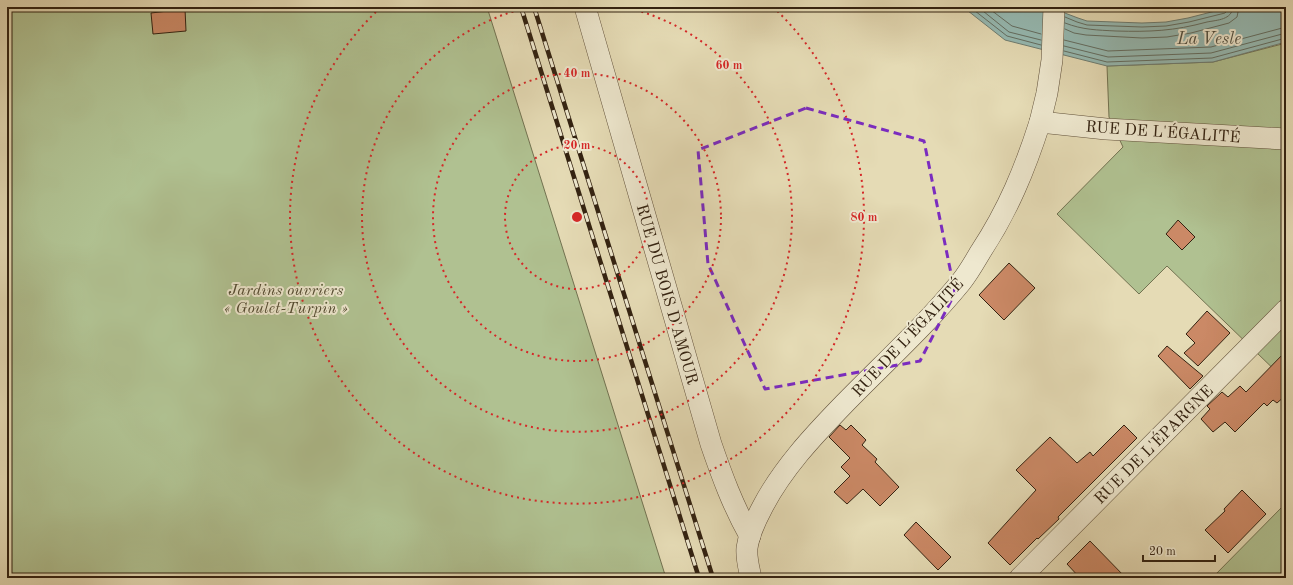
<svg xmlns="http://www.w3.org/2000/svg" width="1293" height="585" viewBox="0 0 1293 585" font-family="'Old Standard TT',serif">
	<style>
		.green { fill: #b0c191; stroke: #727251 }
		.water { fill: #96bab3; stroke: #6e7d72 }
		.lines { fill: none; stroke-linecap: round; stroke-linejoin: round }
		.shore { stroke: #646e62; stroke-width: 1 }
		.building { fill: #cb8966; stroke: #321 }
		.minor-casing { stroke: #60503a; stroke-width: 22 }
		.minor { stroke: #eee8cf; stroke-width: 21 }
		.rail-casing { stroke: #321; stroke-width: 4.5 }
		.rail { stroke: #eee8cf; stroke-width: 3; stroke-dasharray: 9; stroke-linecap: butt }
		.marked { fill: none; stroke: #7b2cbf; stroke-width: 3; stroke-dasharray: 8 5; stroke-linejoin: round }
		.ring { fill: none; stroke: #d62828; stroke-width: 2; stroke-dasharray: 2 4 }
		.labels { text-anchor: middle; stroke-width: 4; stroke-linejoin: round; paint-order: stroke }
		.street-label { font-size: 16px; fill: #321; stroke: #eee8cf }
		.park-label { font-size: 16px; font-style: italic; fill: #524a31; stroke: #eee8cf }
		.water-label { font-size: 17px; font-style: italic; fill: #515042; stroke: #eee8cf }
		.centre { fill: #d62828; stroke: #eee8cf; stroke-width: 2 }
		.ring-label { font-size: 12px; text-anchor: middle; font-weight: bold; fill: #d62828; stroke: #eee8cf; stroke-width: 4; stroke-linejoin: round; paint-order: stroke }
	</style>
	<rect width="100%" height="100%" fill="#e5dbb5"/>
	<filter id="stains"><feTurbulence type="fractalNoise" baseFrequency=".005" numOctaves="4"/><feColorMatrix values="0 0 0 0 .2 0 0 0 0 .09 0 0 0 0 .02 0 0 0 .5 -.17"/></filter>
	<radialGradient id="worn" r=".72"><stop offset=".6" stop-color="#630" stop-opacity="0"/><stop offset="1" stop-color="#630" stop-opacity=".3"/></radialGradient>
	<g class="green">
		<polygon points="7,7 487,7 666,578 7,578"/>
		<polygon points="1286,43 1286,381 1167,266 1139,294 1057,214 1123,147 1109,117 1107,66 1213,62"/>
		<polygon points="1286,503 1286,578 1212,578"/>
	</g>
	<polygon class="water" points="963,7 1049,7 1078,18 1087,21 1142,23 1166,22 1188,18 1231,7 1286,7 1286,42 1213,62 1107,66 1005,40"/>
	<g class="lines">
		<g class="shore">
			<polyline points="970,7 1007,36 1041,45"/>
			<polyline points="978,7 1009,32 1041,40"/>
			<polyline points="987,7 1012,26 1041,34"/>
			<polyline points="1065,17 1077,22 1087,25 1142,27 1166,26 1189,22 1225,13 1227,11 1228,7"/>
			<path d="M1065,23c18,7 32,7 51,8 34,1 58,0 91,-9 10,-2 25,-2 26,-15"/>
			<polyline points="1065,29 1074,33 1086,35 1142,38 1167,37 1191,33 1229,23 1237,17 1239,7"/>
			<polyline points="1064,40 1108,51 1211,47 1286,27"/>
			<polyline points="1064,46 1108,57 1211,53 1286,33"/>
			<polyline points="1064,51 1107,62 1212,58 1286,38"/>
		</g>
	</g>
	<g class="building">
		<polygon points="185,9 186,31 153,34 151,13"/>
		<polygon points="1178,220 1195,237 1182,250 1166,234"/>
		<polygon points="1009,263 1035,288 1004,320 979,295"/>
		<polygon points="1207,311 1230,333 1198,366 1184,353 1195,343 1186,334"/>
		<polygon points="1167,346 1203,376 1190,389 1158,356"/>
		<polygon points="1286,351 1286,395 1277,403 1273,400 1267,406 1264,403 1235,432 1225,422 1213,432 1201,419 1210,409 1207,406 1222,392 1228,397 1240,386 1246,392"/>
		<polygon points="840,425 846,430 851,425 866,440 862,445 877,459 875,462 899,487 880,506 863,489 847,504 834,492 850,476 841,467 850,458 829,437"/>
		<polygon points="1124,425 1137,438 1058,517 1059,519 1038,539 1037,538 1010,565 988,543 1036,490 1016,470 1050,437 1077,463 1090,452 1093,456"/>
		<polygon points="1242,490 1266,514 1228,553 1205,530 1225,511 1224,509"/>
		<polygon points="916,522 951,557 938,570 904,535"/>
		<polygon points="1090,541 1126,578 1080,578 1067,564"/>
	</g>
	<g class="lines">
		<g class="minor-casing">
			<g id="minor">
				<path d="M585,7l126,437c11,32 22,62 39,92"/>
				<polyline points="1040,122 1047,93 1052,60 1054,7"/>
				<path d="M751,578c-2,-10 -5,-20 -4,-30 2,-14 8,-27 15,-40 20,-39 51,-72 82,-104 39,-40 82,-79 117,-122 8,-10 14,-21 20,-31 27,-41 44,-82 59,-129l66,7 180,10"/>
				<polyline points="1020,578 1286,310"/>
			</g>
		</g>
		<use href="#minor" class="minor"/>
		<g class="rail-casing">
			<g id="rail">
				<polyline points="521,7 699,578"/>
				<polyline points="534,7 713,578"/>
			</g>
		</g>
		<use href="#rail" class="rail"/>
	</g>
	<path class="marked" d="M806,108l118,33 31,152 -35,68 -155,28 -57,-125 -10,-114z"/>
	<g class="ring">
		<circle cx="577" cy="217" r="72"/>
		<circle cx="577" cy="217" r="144"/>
		<path d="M624 7A215 215 0 1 1 530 7"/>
		<path d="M773 7A287 287 0 1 1 381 7"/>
	</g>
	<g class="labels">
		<g class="street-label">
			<text transform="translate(1163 131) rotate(4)" y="6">RUE DE L'ÉGALITÉ</text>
			<text transform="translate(668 294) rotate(74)" y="6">RUE DU BOIS D'AMOUR</text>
			<text transform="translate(907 337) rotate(-47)" y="6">RUE DE L'ÉGALITÉ</text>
			<text transform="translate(1153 444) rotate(-45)" y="6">RUE DE L'ÉPARGNE</text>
		</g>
		<g class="park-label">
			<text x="286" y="295">Jardins ouvriers<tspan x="286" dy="18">« Goulet-Turpin »</tspan></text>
		</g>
		<g class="water-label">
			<text x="1209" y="44">La Vesle</text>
		</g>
	</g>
	<circle cx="577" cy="217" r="6" class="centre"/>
	<g class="ring-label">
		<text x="729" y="69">60 m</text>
		<text x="577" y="77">40 m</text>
		<text x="577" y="149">20 m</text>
		<text x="864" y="221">80 m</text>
	</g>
	<rect width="1293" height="585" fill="none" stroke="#e5dbb5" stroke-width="24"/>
	<rect x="8" y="8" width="1277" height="569" fill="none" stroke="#321" stroke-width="2"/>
	<rect x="12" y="12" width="1269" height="561" fill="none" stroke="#321"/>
	<path d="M1143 555v6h72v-6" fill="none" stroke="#332211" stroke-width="2"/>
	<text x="1149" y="555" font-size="12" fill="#332211" stroke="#eee8cf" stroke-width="3" paint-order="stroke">20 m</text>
	<rect width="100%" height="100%" filter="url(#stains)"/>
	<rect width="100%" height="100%" fill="url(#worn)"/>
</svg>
